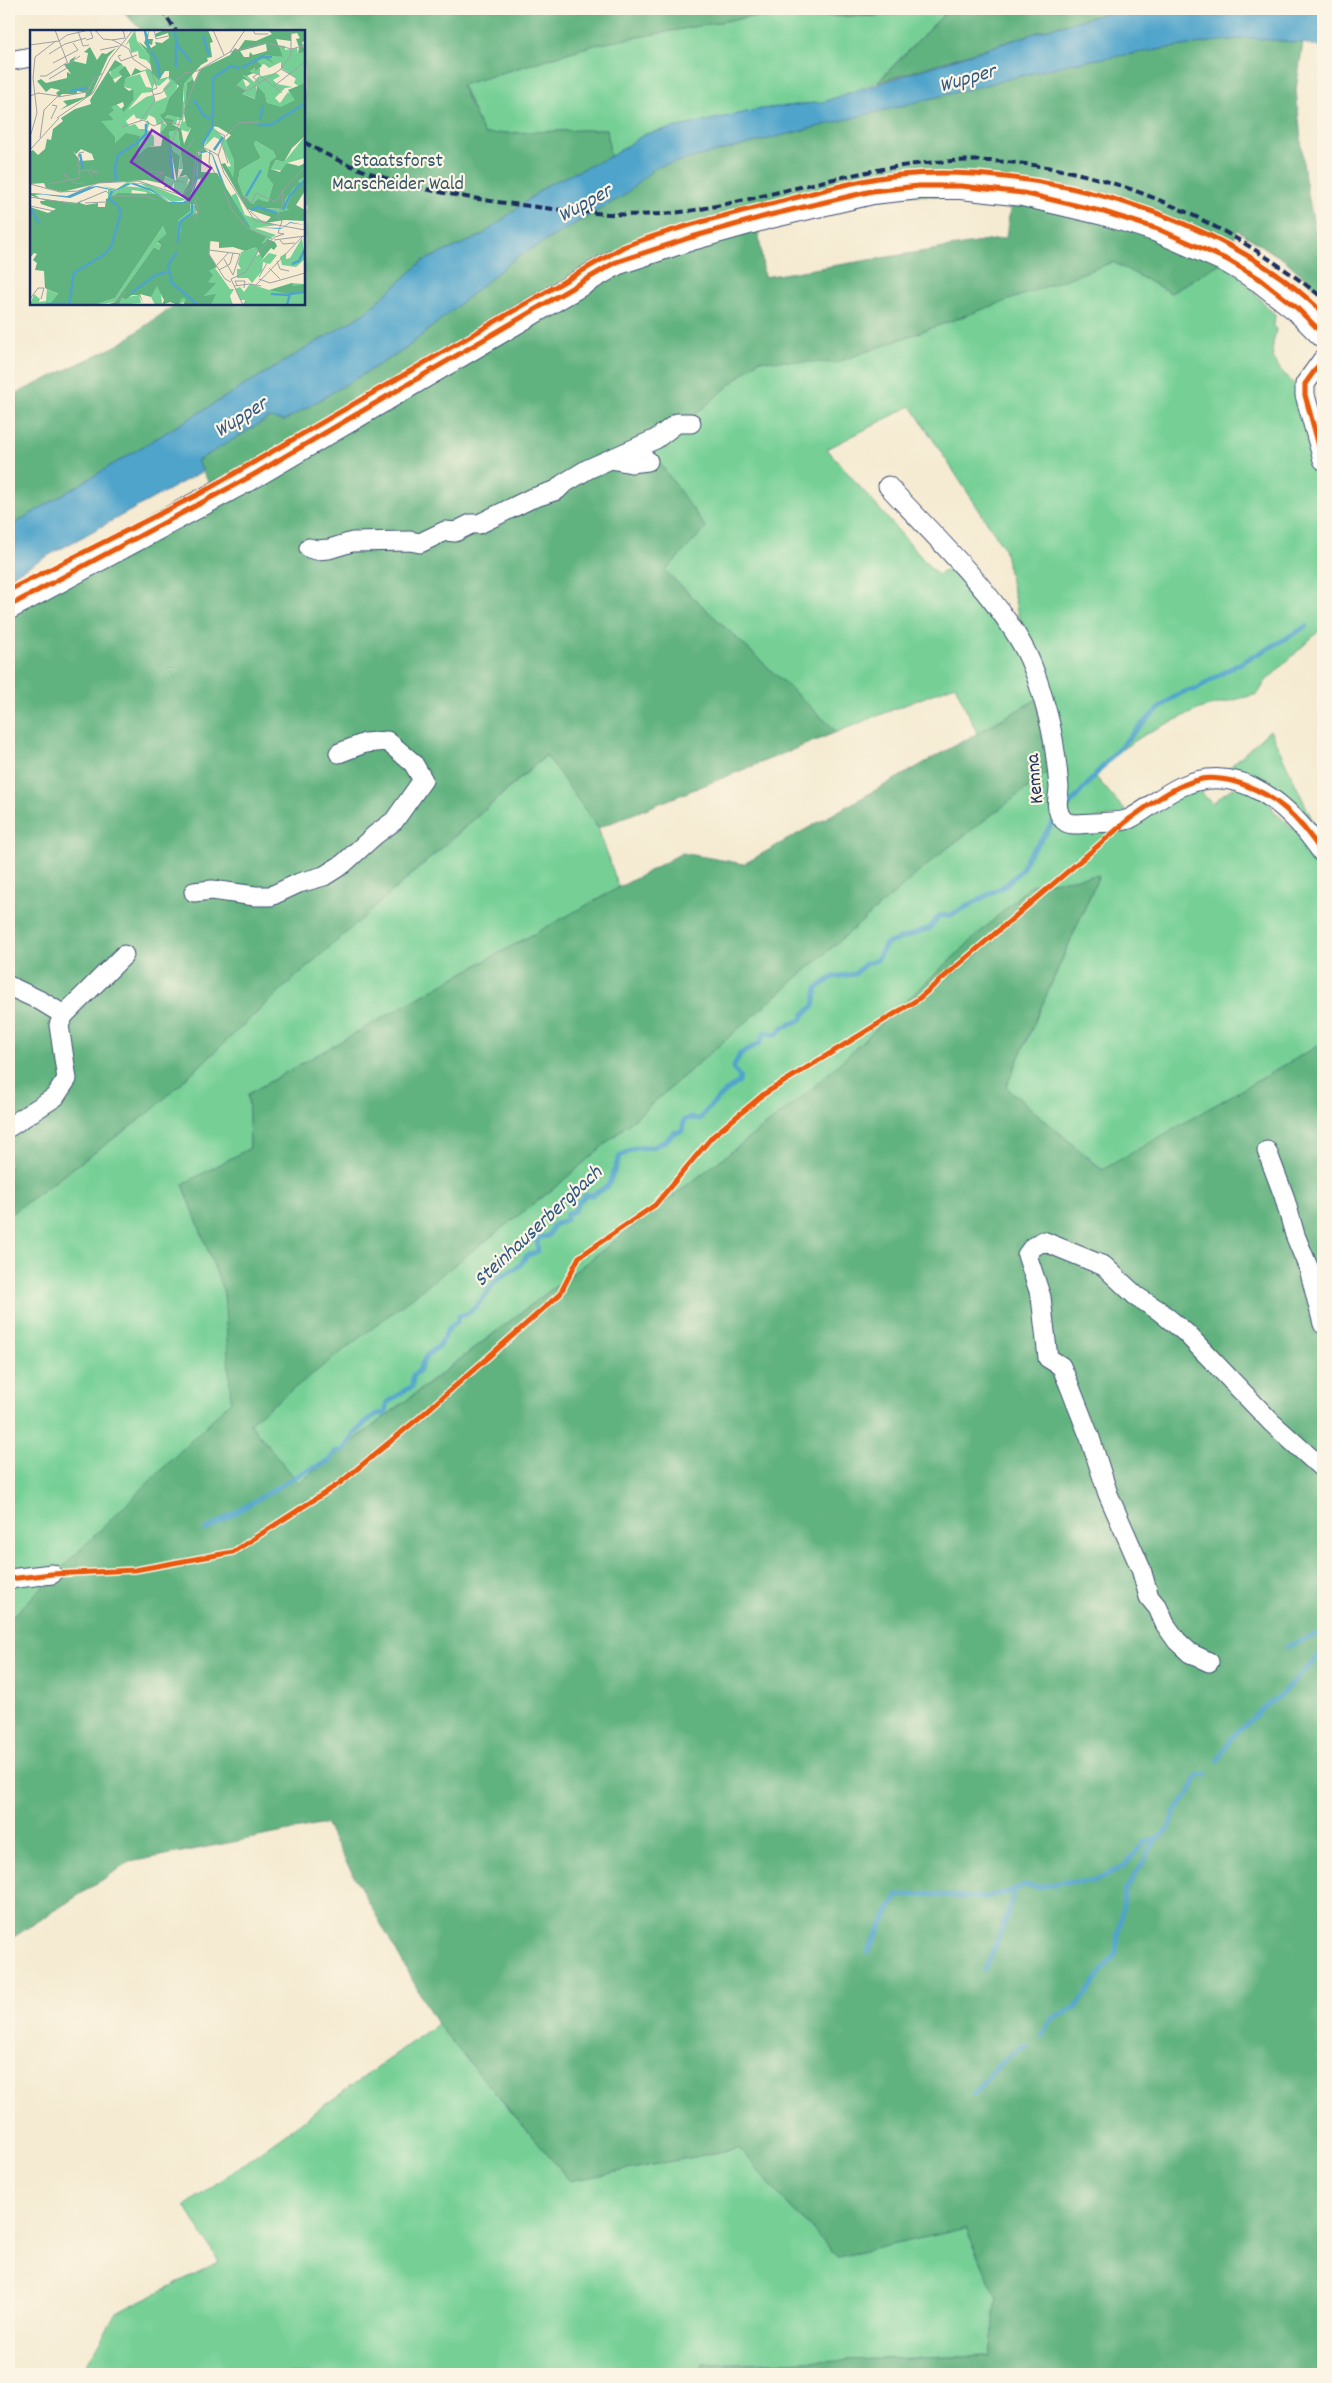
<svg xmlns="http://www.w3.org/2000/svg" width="1332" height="2383" viewBox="0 0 1332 2383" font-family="Dekko,sans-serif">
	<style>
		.green { fill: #76d096; stroke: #48807a; fill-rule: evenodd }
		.forest { fill: #60b27f; stroke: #3e706e; fill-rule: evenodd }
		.water { fill: #4fa4cb; stroke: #356a94 }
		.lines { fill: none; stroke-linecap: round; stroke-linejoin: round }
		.stream { stroke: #4fa4cb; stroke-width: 5 }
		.street-casing { stroke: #3c4b6f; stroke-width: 21 }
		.secondary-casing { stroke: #3c4b6f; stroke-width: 28 }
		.street { stroke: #fff; stroke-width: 19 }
		.secondary { stroke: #fff; stroke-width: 26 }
		.rail { stroke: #1b2f5e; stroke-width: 4; stroke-dasharray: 8 4; stroke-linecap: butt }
		.cycleway-casing { stroke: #fcf5e5; stroke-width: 8 }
		.cycleway { stroke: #e8590c; stroke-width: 5 }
		.labels { text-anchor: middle; stroke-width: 4.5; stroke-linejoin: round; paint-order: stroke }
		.park-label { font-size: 20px; fill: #32576c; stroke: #fcf5e5 }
		.street-label { font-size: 20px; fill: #1b2f5e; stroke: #fcf5e5 }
		.water-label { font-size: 21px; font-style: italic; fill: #2d5884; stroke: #fcf5e5 }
		.inset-river { fill: none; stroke: #4fa4cb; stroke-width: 2.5 }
		.inset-road { fill: none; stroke: #9ea0a4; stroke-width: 1 }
		.view { fill: #7b2cbf; fill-opacity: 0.15; stroke: #7b2cbf; stroke-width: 2.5 }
		.inset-edge { fill: none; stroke: #1b2f5e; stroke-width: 2.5 }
	</style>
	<rect width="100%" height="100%" fill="#fcf5e5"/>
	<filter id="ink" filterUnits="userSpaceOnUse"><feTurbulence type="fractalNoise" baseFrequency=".02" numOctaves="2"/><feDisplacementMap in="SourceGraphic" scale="10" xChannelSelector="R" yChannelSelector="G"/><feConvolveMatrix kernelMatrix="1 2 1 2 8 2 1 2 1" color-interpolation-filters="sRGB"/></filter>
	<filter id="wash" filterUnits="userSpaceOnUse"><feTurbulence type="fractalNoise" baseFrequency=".0096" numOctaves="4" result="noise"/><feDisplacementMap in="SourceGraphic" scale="20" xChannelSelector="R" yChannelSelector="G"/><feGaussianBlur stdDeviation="1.12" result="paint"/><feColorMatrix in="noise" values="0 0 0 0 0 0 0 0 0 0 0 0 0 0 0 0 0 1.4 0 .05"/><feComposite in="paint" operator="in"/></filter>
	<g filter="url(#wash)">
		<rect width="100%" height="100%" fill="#f5ebd2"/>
		<g class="green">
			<polygon points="949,9 876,83 823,102 761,109 645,134 610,157 607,129 484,134 462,85 594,45 748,17 874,16"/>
			<path d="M1225,260l50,55 -1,12 2,2c-1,8 -5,19 -3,27 2,13 21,25 29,38l21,92v141l-58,55 -7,12 -56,14 -53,24 -41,26 -13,18 33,38 -47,7 -12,-3 -8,-14 -3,-35 -6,4c-1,22 -2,44 19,56l61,-7 52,-31 20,-6 -2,9 11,9c25,-23 28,-18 57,-3l3,10 19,18 6,-1 25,35v181l-220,127 -97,-83 93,-211 -68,9 -227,211 -506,387 -49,-61 309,-237 383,-332 110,-83 -4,-34 -10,-37 -60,34 -22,-48 -118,47 -172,-161 40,-43 -54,-76 108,-92 79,2 275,-100 58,31zM911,406l93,142 21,100 -67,-84 -21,11 -110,-126z"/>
			<polygon points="1270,730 1312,819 1323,837 1323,849 1303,821 1222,774"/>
			<polygon points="547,755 598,828 619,888 446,982 248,1094 250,1148 183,1184 224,1293 232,1401 9,1620 9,1215 150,1112 281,990"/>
			<polygon points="437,2024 570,2181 739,2148 778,2194 838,2257 966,2228 997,2298 990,2356 703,2364 701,2374 81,2374 116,2313 219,2262 185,2206"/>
		</g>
		<g class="forest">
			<polygon points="121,9 943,9 874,16 748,17 594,45 461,85 484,134 607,129 610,157 547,185 481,236 423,261 365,313 9,527 9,397 120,344 176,304 304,304 304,211 307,208 304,205 304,31 142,31"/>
			<polygon points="949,9 1121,9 1054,27 877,83"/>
			<path d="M1250,38l53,5 -7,47 9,89 18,92v23l-37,-33 -49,-31 -12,30 -54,33 -58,-31 -278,101 -76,-3 -107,92 54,76 -41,43 172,161 -239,96 -52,-73 -265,235 -131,122 -141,103v-611l206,-110 -18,-33 72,-43 15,3 120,-71 110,-91 109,-63 33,-29 417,-104 135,-21zM903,194l108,7 -5,37 -242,39 -6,-51z"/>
			<polygon points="1038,699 1051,770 941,853 558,1185 249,1423 299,1483 804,1096 1031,885 1099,875 1006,1087 1102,1170 1323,1043 1323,2374 701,2374 703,2364 990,2356 997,2298 966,2228 838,2257 778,2194 739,2148 570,2181 437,2024 325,1824 130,1862 9,1940 9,1620 231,1401 224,1293 183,1184 250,1148 248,1094 446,982 682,853 744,864"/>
		</g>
		<polygon class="water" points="1121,9 1323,9 1323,48 1303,43 1250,38 1208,42 1073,63 656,167 623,196 514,259 404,350 284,421 269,418 197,461 203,471 9,577 9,527 365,313 423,261 481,236 549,184 610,157 645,134 761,109 823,102 1054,27"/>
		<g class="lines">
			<g class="stream">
				<path d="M1067,807c22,-22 99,-123 129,-117 34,-25 75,-40 110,-64"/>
				<path d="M206,1530l96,-57 28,-12 5,-9 10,-2c3,-10 23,-33 33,-36 2,-1 5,0 7,0l2,-12c10,-4 15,-12 25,-15l1,-12 6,-4 7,-15 14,-11 9,-17 8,-6 2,-6c17,-2 27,-25 38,-36 11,-11 21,-7 29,-24l12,-5 -1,-10 4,-4 7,-1 6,-11 13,-6 -1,-4 8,-4 4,-8 8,-8h7l15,-9 12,-30 15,-8 18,-1 13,-6 7,-8 9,-2 2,-11 7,-2 9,1c4,-8 31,-33 39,-37l1,-5 -7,-9 7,-14 20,-11 5,-11 11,3 7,-8 18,-7 3,-6 10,-8 3,-18 16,-11 22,-3 10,-10 12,-4 9,-16 44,-16 9,-12 12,-1 55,-30 17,-17 4,-11 17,-21 12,-19"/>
				<polyline points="1286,1647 1323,1632"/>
				<polyline points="1218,1760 1232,1737 1262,1709 1280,1696 1323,1652"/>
				<polyline points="868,1952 897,1896 923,1894 981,1898 1013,1891 1024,1885 1039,1887 1062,1882 1094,1881 1124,1866 1145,1842 1158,1838 1168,1829 1176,1810 1190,1793 1197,1776 1207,1774"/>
				<path d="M985,1970c10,-25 24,-52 28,-79"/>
				<polyline points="1042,2036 1051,2019 1076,2008 1116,1952 1125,1891 1158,1838"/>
				<path d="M974,2094c16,-18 30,-40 54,-49"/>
			</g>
		</g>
	</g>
	<g filter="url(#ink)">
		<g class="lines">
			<g class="street-casing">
				<g id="street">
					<polyline points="9,61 31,57"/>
					<polyline points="1323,359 1305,384 1305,395 1323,460"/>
					<polyline points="611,459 631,463 648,461"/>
					<path d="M888,486c44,48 109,109 138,166 10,20 16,42 22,64 6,22 9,48 11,71 0,7 -3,15 -1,22 1,5 3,10 8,13 7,4 18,1 26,1 11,-1 28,0 37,-4 18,-9 33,-24 51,-32 61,-28 111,20 143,67"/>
					<polyline points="309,548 316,550 329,549 352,542 410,541 420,543 445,531 455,532 471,524 479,524 530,499 557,490 563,484 588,469 656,439 677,423 691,423"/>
					<polyline points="194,892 212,890 255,896 271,896 299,883 324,876 343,864 375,835 394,821 423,780 413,763 387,741 365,743 339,753"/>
					<polyline points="9,986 41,1001 64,1015"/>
					<polyline points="9,1127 55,1097 67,1079 59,1025 64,1015 124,955"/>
					<polyline points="1267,1151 1284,1196 1295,1235 1309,1269 1323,1324"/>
					<polyline points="9,1579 52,1574"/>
					<polyline points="1209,1662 1190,1653 1177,1641 1165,1624 1158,1608 1149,1597 1141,1569 1108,1494 1090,1438 1068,1382 1061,1366 1048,1358 1041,1297 1027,1255 1033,1247 1043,1241 1104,1266 1136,1296 1158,1310 1186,1333 1272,1423 1323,1469"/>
				</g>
			</g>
			<g class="secondary-casing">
				<polyline id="secondary" points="9,606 255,474 616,262 692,237 770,215 872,191 919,186 961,186 1023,193 1104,212 1158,229 1228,260 1260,279 1297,308 1323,334"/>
			</g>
			<use href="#street" class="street"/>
			<use href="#secondary" class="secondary"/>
			<g class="rail">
				<polyline points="161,9 176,31"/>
				<path d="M304,142c73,44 157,56 241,66 52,6 103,11 155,1 97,-17 190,-53 291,-48 123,6 237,62 332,137"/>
			</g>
			<g class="cycleway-casing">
				<g id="cycleway">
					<polyline points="1323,359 1305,384 1305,395 1323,460"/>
					<path d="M9,590l192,-97 422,-246c53,-20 108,-33 163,-47 38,-10 76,-21 114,-25 135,-13 327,41 423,138"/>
					<polyline points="9,606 255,474 616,262 692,237 770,215 872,191 919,186 961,186 1023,193 1104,212 1158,229 1228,260 1260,279 1297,308 1323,334"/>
					<path d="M9,1579l43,-5 83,-4 98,-18 107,-69 80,-66 140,-123 19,-37 76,-52 57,-68 52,-43 153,-94 211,-180c23,-16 46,-35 74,-41 10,-2 21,0 30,2 43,11 68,38 91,73"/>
				</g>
			</g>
			<use href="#cycleway" class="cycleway"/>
		</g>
	</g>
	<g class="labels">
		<g class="park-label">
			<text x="398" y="166">Staatsforst<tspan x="398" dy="23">Marscheider Wald</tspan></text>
		</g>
		<g class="street-label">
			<text transform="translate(1033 779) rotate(-95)" y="7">Kemna</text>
		</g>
		<g class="water-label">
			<text transform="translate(967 77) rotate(-16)" y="7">Wupper</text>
			<text transform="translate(584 202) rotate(-29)" y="7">Wupper</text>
			<text transform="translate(240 416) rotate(-32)" y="7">Wupper</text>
			<text transform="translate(537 1225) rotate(-43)" y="7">Steinhauserbergbach</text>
		</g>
	</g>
	<g transform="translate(30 30)">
		<rect width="275" height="275" fill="#f5ebd2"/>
		<path d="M105,0l2,11 12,14 3,11 -6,-6 -7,-2 -1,-7 -7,2 -2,-11 -4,4zM247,15l8,1v4l12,-2 1,6 7,-2 -1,47 -27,26 -28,2 18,-24 -2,-9 -9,-8v13l-14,-5 4,-3 -10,-5 7,-7 3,8 4,-3 -8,-9 3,-1 9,8 4,-5 18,-4 4,3 -7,4 4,4 16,3 -8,1 -10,10 5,5 8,-11 4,2 8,-7 -6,-4 2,-5 -15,-10v-6l-12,6 -5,-4 -12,5 8,-1v7l-25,-5 -25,36 15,-47 6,-4 8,10 25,-12 19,4zM92,34l2,3 -6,5 4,3 -10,5 -2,-10zM119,39l11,10 11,-3 6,5v7l-8,10 -6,24 4,3 -7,8 1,-9 -4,1 -2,-7 -6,-3 -3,5 -10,-2 -2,-4 -8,7 3,5 6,-2 4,5h6l2,-9 3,3 -3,6 7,8v9l-6,1 -7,9 -4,-2 3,-18 -15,-1 -9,8 -16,-23h14l-5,-6 2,-7 5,-3 8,7 10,-12 -2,-10 -8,-2 2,-9 14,-4 6,13 6,1 -7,-18zM138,48l2,3 -7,8 4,8 -12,5 -2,-7 -7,2 -18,13 14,-17 10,-1 2,-8 5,2zM162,45l1,4 -6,4 -4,39 5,-2 -1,7 4,1 -3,4 -9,-3 3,-9h-5l-1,5 -4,-1 1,-4 -8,-1 3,-4 9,1v3l7,-19v-16zM182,96l15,15 7,20 -1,16 -4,-2 -2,-8 4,-1 -12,-27 -5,-2 -10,10zM148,100l3,24 2,15h-4l1,-13 -7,-5 -4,-19zM275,106v22l-18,5 -3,8 -13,-2 5,-9 8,2zM226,111l17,10 3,6 -7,9 4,18 -5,18 -7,-2 -8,4 -10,-9 -5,-14 2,-11 21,-12 -7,-14zM139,121l6,30 4,-4 10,-1 -4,18 -11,-3v-9l-2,5h-7l-1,-11 8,3zM190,145l3,8 13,21 -5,-8 5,-3 9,22 32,10 -22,3 21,7 -12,7 -8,14 4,-2 3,4 -4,5 10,-10 8,2 -7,9 -7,-2 -1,9 -10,12 -4,-5h-11v-9h4l-3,-5 3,-12 13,-4 -17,-32 -18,-40zM275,147v7l-18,28 -6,2 -17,-6 19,1 -1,-10 14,-17zM97,152l21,2 39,16 -15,2 -31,-18 -10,-1 -8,3 22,2 25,15 19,-1 -4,4 5,4 1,-7 5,4v9l-14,11 5,17 -4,4 -2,11h-3l-8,14 11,17 15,5 8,10 -20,-3 -6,3 3,-7 -9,-7 -7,-17 -17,7 15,-11 11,-25 -1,-32 -25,-17 -2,-4 -14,-2 -1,5 4,2 -17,-4 -10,5v-8l8,1 7,-5 -5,3 -3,1 -13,-4 15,3zM90,176l3,7 -10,33 -36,40 -6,19h-41l4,-11 6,5 -1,3 7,-1 1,-12 12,6 -6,8 10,-1 5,-5 -2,-6 2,-4 3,2 -1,-12 3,-4 35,-25 6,-11 3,-29zM133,196l3,8 -9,9 4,2 -2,5 -5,-3 -39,55 -21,3 21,-7zM272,208l3,21 -9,8 -14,-2 -2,-8 6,-4v6l4,-1zM185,238l15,21h4l-4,7 3,9h-22l2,-5 -9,-4 11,-13 -7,-1v-11zM262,253l13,1v21h-62l2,-5h-5l-5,-11 5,-2 4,5 6,-8 19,6zM124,257l4,-1 3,6 1,13h-7l-4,-8zM109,265l2,8 -22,2 3,-7z" fill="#76d096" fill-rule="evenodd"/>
		<path d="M119,0l-1,9h5l-1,6 -3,-1 2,4 5,-3 -1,-3 7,1 7,-5 -1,-5 -12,4 -1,-3 9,-4h44l5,12 -3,1 2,14 -5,1 1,3 -7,4 -17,19 -2,34 -14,-3 -3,3 9,2 -2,4 9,5 3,15 7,-16 -4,-1 -3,-13 3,-31 6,-4 1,3 7,-13 29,-14 5,-7 3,2 7,-10 11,1 16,-7 -4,-4h37v11l-3,1 3,10 -7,2 1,-7 -3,-8 4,-1 -3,-5 -6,1v7l-15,-2 7,18 -18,-2 10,9 -11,-6 -7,3 5,5 -7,5v-3l-6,3 4,2 -6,3 -5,-1 7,6 -6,-2 -6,6 9,6 -4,3 13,5 2,-13 8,8 2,9 14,4 14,-7 -7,-10 17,-7v53l-13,12 -8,14 -8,-2 -5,9 9,3 7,-9 12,3 6,-3v14l-7,4 3,3 4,-3v10l-9,14 9,5v11l-20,-1 -20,3 6,-6 -24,-8 -26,-45 4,-1 8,14 1,-16 -8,-21 5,-5 -13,-8 -6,-1 -7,13 -1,9 4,4h-10l-2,29 -7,18 -7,-3 8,-16 -4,-5 -7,2 4,-8 -5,-39 -9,2 4,19 7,5 -3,26 -6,-31 1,28 -7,-3 -1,8 -18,-4 -47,3 -37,9 -16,-4 -2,-5 -14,1v-32l3,-2 5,5 7,-6 2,-10 4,1 2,-11 10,-8 -2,-3 14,-9 16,-5 -1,-4 25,-40 7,4 -13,8 6,11 7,-7 -4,-4 7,-6 6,10 4,-8 6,3 8,-2 -23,9 -2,9 5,4 4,-2 1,10 -10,13 -3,-3 3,-3 -1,-4 -12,5 3,3 -5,4 5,6 -13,1 14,16v6l11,-10 14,3 -2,19 10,-8 13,-1 2,-10 -3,-3 7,-8 -7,-10 5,-3 4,-14 10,-12 -10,-9v-6h-4l-6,9 -7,-7 -3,-18 -11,-14 10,8 -4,-6zM236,14l1,7 -14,4 -3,-3 -1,5h-5l-4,-6zM226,111l17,10 3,6 -6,5 -3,14 6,8 -5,18 -10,-3 -5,5 -10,-9 -5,-14 2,-11 21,-12 -7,-14zM51,119l11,5 2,6 -14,1 -7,-10 3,3zM266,155l-10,23 3,2 -13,3 -12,-5 20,1 1,-10zM60,17l7,13 5,-7 4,1 10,-6 -8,9 -17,38 -31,15 7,-5 -4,-4 22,-4 1,-4 -9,-2v3h-15l-3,3 -3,-4 4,-3 -9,-2 -5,4 -9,-11 4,-2 5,4 21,-5v-6l4,2 -7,-10h5l1,-4 6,-4 -3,5 13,3 2,-11 -4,-1zM172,123l-1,19 16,1 34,57 15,7 -5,8 7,-6 7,3 2,4 -3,4 -3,-2 -12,15 3,-5 -6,-11 -11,4 -12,-4 -14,1v-6l-9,-1 -1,13 8,13 -8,4 4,4 -5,7 8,1 -12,13 12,-2 -5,11h-28l3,-6 -4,-1 -4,7 -8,-3 -8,3 2,-5 -7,-14 -6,11 -11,-3 3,9 -4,-8h-7l-6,4 -4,-1 -3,7h-12l8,-3 39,-55 5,3 2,-5 -4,-3 9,-8 -3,-8 -48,72 -21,7 -43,-2 7,-9 -13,-6 -1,-17 -9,-1 2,-7 -4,-3 4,-6 -3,-1 -4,5v-51l18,6 8,-4 -15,-5 -1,-3h6l-16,-6v-2l13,1 -8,1 6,4 37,4 3,-3 -1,3 6,2 12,-2v4h7l1,-8 12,-6 38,1 12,8 18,1 14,-21 1,-4 -4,2 1,-25zM160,174h4l3,9 -16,7v16l-3,-16 12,-9zM262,253l1,3 12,-2v7l-16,3 -19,-4z" fill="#60b27f" fill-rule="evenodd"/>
		<path d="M175,121l6,2 2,2 13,33 24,39 32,1 8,-6 15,3 -15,-2 -9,6 -32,-2 -30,-51 -7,-21 -5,-3 -9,2 -1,27 -5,17 -6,5h-15l-20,-12 -20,-7 -16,7 -19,-4 -26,11 -40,-5 37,3 22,-9 8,-1 18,4 11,-6 8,-1 17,6 19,13h13l7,-4 6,-17 1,-28z" fill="#4fa4cb"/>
		<path class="inset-river" d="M144,0l4,16 13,16M115,1l4,19M173,6l6,19M121,22l6,8 3,18M146,37v-24M211,38l21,-11h10M40,61l18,-3M164,70l10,16 7,3M183,88v-40l18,-12 8,2M230,90l3,-15M227,95h14l33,-21M106,114l10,-10v-10M172,115l11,-19 -1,-7M140,118l3,31M184,120l9,-13M50,124l3,15M86,151l-1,-15 3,-11 17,-11M82,161l-3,8 8,6M216,166l15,-26M1,178l8,16M221,180l7,-3 19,6M253,180l7,-15 15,-15M148,213l2,-21 12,-9v-10M147,222l-9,13 4,18 26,22M262,234l7,-3 6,-12M101,263l25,-18 11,-3M241,264l18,1M16,274h20M39,275l5,-32 31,-19 6,-7 10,-34 -3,-7M257,275l3,-11 15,-2"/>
		<path class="inset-road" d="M25,0l13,34 12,-8M65,0l8,9 10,1 16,9 4,10 18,12 6,17 -5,2 3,11 -15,20M124,0l2,9 12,-3M183,0l11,25M223,0l2,4h13M48,1l5,15 6,-1M56,10l7,-2 -3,-8M82,10l13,-2 -2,-8M0,15l29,-4 8,-6 22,-5M70,20l19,-4M200,22l36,-9 26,6 13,-4M19,24l16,-10 21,-6M91,25l-3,1 3,5 16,-6M5,27l21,-16M23,33l25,-13 -5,-7M251,39l15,9M10,46h6l22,-14M19,49l18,-11 -3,-4M230,53l-7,-6 5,-3 24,19M205,55l12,6 33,-21 11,-15v-25M244,56l31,-24M123,65l8,-2 24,-20 12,-2 33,-19 15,-22M0,66l8,-3 20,3 -14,14 -4,28M28,67l29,-5 8,-14 8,-5M27,88l36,-25 17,-34 23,-29M21,89l6,-13 -5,-1M92,97l21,-7 11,6 10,-5 16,4M186,101l9,5 -7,20M1,104l6,-21 -4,-35 2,-21M196,106l12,-13 21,-1M141,114l29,-75M193,117l5,16M0,120l29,-32M180,120l-1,13 6,10M155,123l9,-14M59,141l2,-2 7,4 -6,-1M121,141l13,2 -11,4M47,143l10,-4 5,8M34,144l10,9 10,1M0,154l30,8 18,-1 20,-8 40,-2 43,14 11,-8 5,-35 8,-4 13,7 6,18 31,48 50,9M18,154l32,-6 -2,-20 1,-5 5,-1M134,157l7,-1 3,-5 11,1M194,161l8,19 15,18 25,11M0,167l45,7 31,-13 5,5h35l10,4M55,173l20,-1M213,173l2,-7 6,8 5,-11 20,9 7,-12M0,176l24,5M220,181l12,11M164,189l5,-7 -4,-12 3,-4M244,210l31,-4M250,210l3,4 12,-1M180,211l-1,13 16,25 6,3M179,220l31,4 -7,21M194,229l9,16M247,231l3,8 9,2M187,235l12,-13M239,238l11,11M189,240l11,-6 3,-11M229,247l8,-14M229,249l11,4 35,-10M207,255l-2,-4h10l-1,7M204,256l16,-2 11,2M225,256l48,-50M0,269l8,-11h6l-3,11M86,275l10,-14M213,275l-12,-26 15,-7 12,-21 17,-14 9,-3 -6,-1 4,-12 -5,-4 5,-10 1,-17 22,-23"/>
		<path class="view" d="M122,100l59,38 -22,32 -58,-38z"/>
		<rect width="275" height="275" class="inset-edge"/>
	</g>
	<rect width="1332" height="2383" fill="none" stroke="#fcf5e5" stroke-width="30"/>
</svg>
